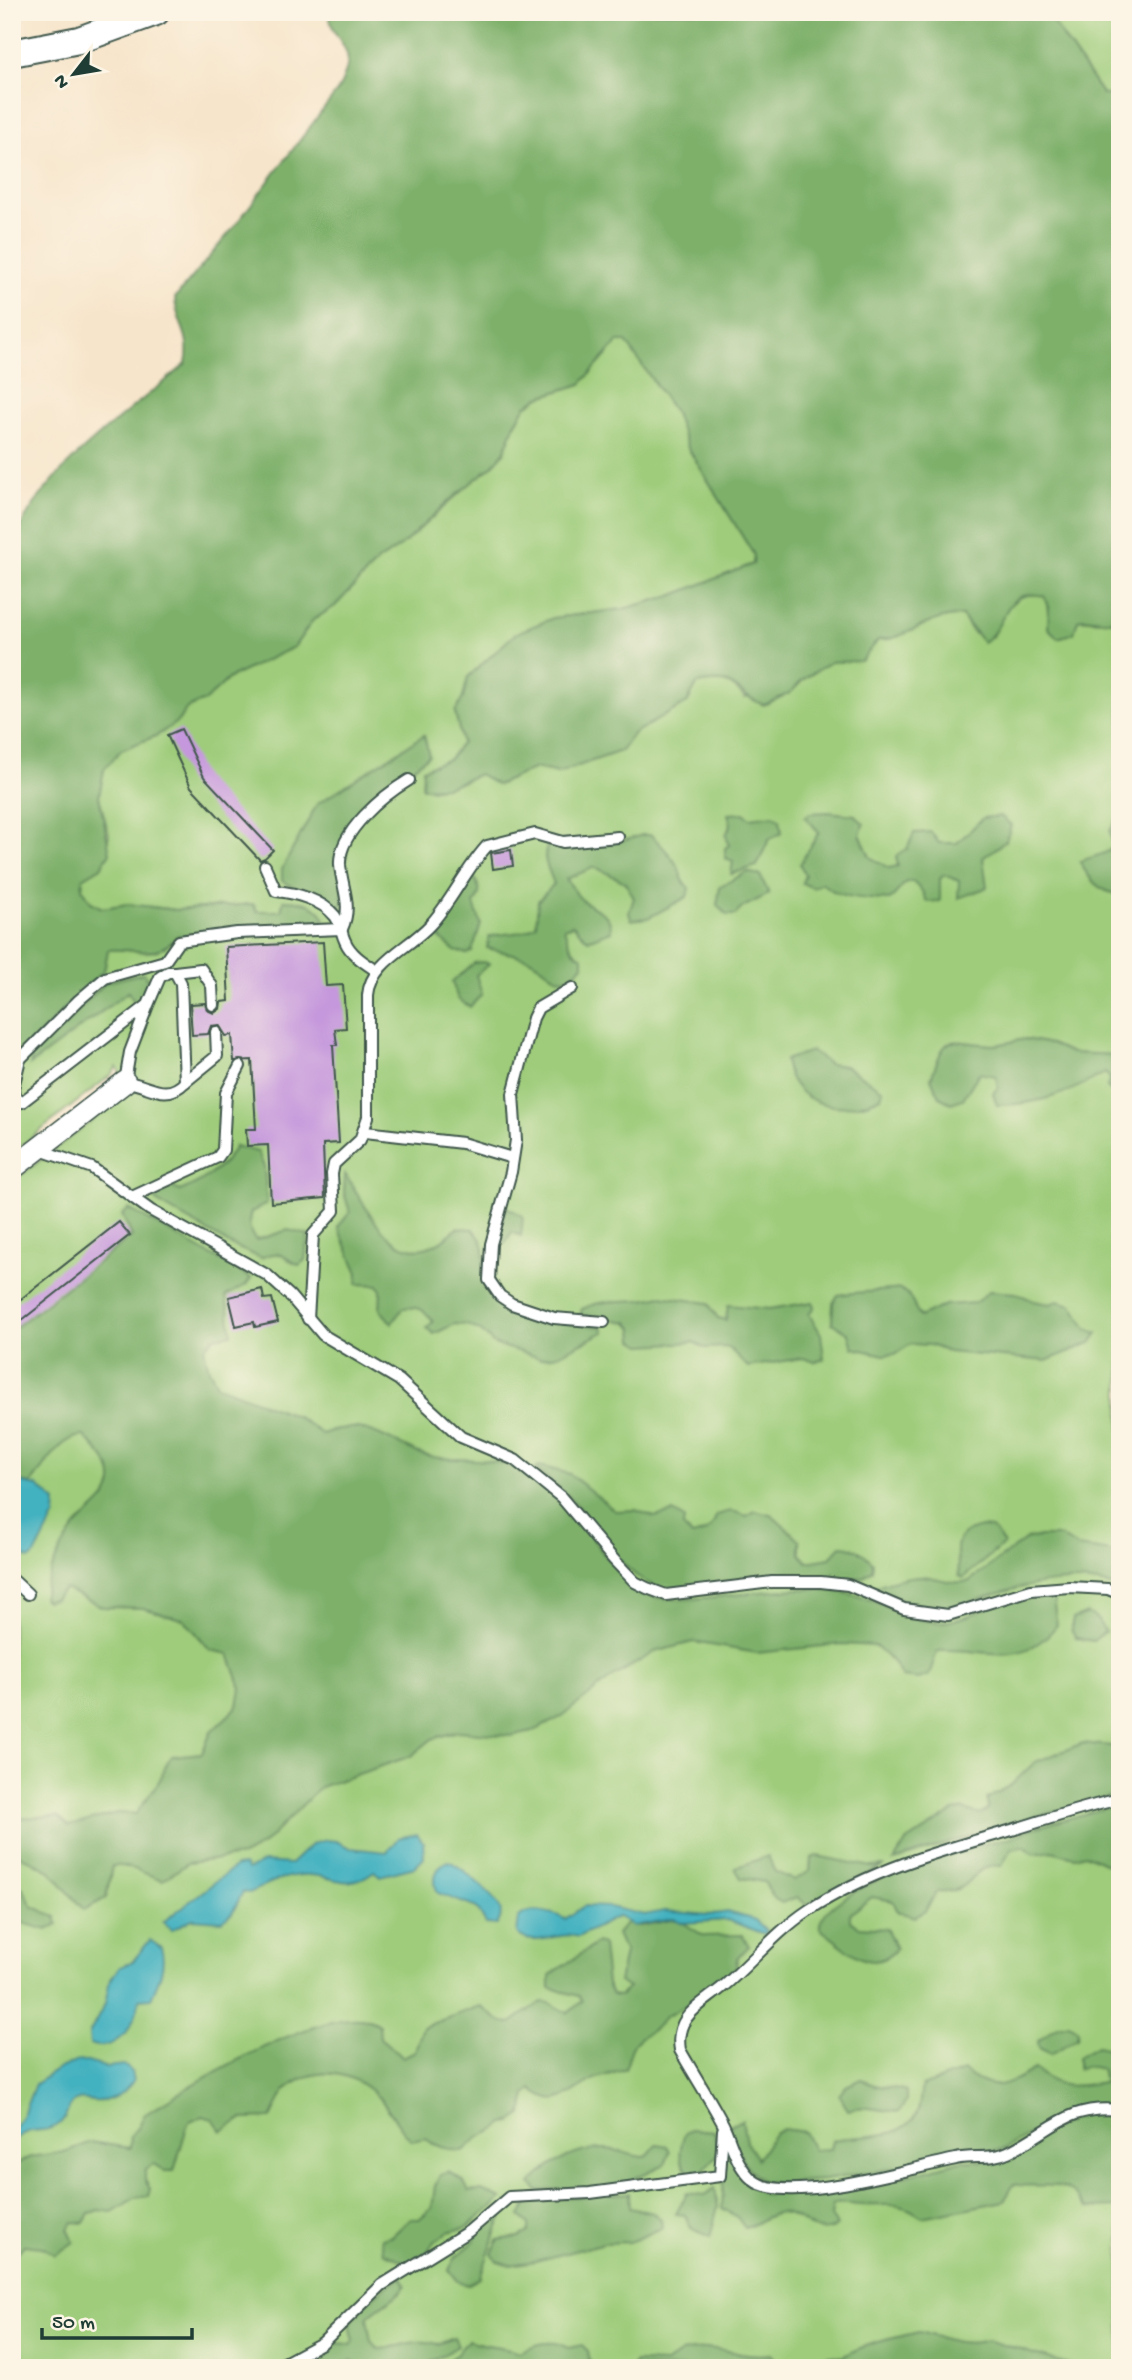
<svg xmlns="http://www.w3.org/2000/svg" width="1132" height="2380" viewBox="0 0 1132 2380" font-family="'Gochi Hand',sans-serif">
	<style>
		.green { fill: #9ecc7a; stroke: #5e8457; stroke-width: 2 }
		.forest { fill: #7eb06a; stroke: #4e764f; stroke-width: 2 }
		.water { fill: #43b1c0; stroke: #31777a; stroke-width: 2 }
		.building { fill: #c597dc }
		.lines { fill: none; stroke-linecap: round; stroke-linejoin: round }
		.service-casing { stroke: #3f564b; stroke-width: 14 }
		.minor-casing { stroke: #3f564b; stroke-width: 24 }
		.tertiary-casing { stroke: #3f564b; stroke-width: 30 }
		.service { stroke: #fff; stroke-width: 10 }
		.minor { stroke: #fff; stroke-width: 21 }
		.tertiary { stroke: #fff; stroke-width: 26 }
	</style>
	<rect width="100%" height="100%" fill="#fcf5e5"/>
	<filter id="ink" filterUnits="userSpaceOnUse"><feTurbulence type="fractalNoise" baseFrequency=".0143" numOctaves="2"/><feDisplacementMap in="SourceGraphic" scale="14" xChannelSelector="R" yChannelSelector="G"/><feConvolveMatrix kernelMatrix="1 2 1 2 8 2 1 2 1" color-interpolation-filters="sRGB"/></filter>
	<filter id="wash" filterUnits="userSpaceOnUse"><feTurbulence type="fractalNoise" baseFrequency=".00686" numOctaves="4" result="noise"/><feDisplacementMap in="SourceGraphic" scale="28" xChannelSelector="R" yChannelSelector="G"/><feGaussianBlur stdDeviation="1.57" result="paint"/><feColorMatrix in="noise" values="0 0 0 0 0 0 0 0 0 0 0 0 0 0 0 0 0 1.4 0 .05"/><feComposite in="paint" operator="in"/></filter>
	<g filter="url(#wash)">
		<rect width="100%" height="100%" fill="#f7e5cb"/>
		<g class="green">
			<polygon points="1046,12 1120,12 1120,95 1103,95"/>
			<path d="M626,341l49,72 13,35 66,107 -1,9 -82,32 -48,13 -70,9 -85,59 -5,21 -8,14 7,31 -13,16 -26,10 8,20 31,-7 17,-8 18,11 38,-17 23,5 63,-22 13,-18 53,-30 10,-19c23,-4 32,-5 48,14l45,-5 14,-14 27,-18h30l17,-21c31,-1 52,-26 84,-24l12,18 18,3c10,-25 22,-48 52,-41l6,19c21,4 40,6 62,6l8,-9v1756h-1108v-1186l118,-91 -13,-24 -6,8 -99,78v-97c35,-22 60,-60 92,-85l4,-21c28,-3 47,12 69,-14l148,-16 -41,-20 -3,11h-24l-4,-7 -77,6 -48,-6 -26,4 -11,-6 -9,-14 1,-10 18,-11 8,-32 -10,-39 5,-27 17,-19 57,-29 9,-13 18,-7 24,-23 65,-31 19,-27 22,-14 43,-45 24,-16 102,-92 10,-27 12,-20 14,-9 41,-13 37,-42z"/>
		</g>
		<g class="forest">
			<path d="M329,12h717l57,83h17v517l-8,9 -29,-3 -5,2 -4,13 -16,5 -10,-10 1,-21 -5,-11c-44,-10 -35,32 -61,46l-21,-26c-32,-2 -53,23 -84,24l-17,21 -30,1 -27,17 -14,14 -26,12c-36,-14 -22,-29 -67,-21l-10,19 -53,30 -13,18 -63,22 -23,-5 -38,17 -18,-11 -32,13 -25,1 1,-19 26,-10 13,-16 -7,-31 8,-14 5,-21 48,-44 37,-15 70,-9 48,-13 82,-32 1,-9 -66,-107 -13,-35 -49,-71h-8l-37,42 -41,13 -14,9 -12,20 -10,27 -12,13 -42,34 -48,45 -24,16 -43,45 -22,14 -19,27 -65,31 -24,23 -18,7 -9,13 -20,14 -37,15 -17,19 -5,27 11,57 -9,14 -18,11 -1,10 9,14 11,6 26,-4 48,6 77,-6 4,7h24l3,-11c16,0 35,4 41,20l-148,16c-22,26 -41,11 -69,14l-4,21c-32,25 -57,63 -92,85v-510c26,-73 116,-133 174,-182 6,-33 -10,-39 -11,-66l55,-66 108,-142c25,-49 -6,-41 -9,-78z"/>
			<polygon points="424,735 429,755 372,801 348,833 342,907 332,906 282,881 282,869 317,804"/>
			<path d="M828,812l27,3 9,9 -4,10 10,23 19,11 9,-2 -2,-10 11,-7 7,-16 17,-1 8,11h18l26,-25 18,-2 10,9 -5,16 -23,17 4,29 -4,2 -25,9 1,-17 -15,-6 -4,4v22l-13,1 -5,-11 -9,-9h-7l-16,18c-22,-1 -53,-1 -68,-17l-9,5 -11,-5 3,-8 -5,-11 19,-32 -14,-15 5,-4z"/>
			<polygon points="744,813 750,818 774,815 780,820 782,833 769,839 757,866 731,874 733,861 725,858 725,848 729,845 726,835 731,824 728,814"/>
			<path d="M1120,814v80c-21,-1 -31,-15 -40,-32 11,-7 24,-5 33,-15l-3,-16z"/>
			<path d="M642,835h9c10,10 20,19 27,32 4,9 3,14 11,21l-2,9 -39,21 -17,2 -2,-8 5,-14 -9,-16 -30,-15 -29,12c5,5 9,14 14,19 12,12 32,13 31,33l-23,9 -15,-15 -9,3c4,12 6,24 19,29v8c-23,28 -31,6 -52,-5 -12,-6 -31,-8 -44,-12l2,-11c17,-6 30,0 47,-12l2,-24 16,-17c-5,-16 -15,-26 -4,-43 31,6 63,5 92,-6z"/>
			<polygon points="747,872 760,875 769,894 743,907 735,915 727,915 717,905 720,887"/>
			<path d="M474,877c6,11 8,16 0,27l7,20 -9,27 -5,3 -12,-3 -22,-19z"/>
			<polygon points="484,962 489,964 476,975 482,994 470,1007 458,999 452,982 474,963"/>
			<polygon points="144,973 149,981 145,996 135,1003 128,992 30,1065 32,1056 106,982"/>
			<path d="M1026,1039l25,5 21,9 48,2v45l-13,-13 3,-9 -5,-5c-35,20 -67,32 -108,32l-4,-12 5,-5 -2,-12 -17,-3 -16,26 -12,4 -10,-5 -10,-19c16,-49 16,-37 61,-34 10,0 23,-5 34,-6z"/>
			<path d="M811,1051l18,13 16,2 38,24 -2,7c-37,19 -89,11 -96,-37z"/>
			<path d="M235,1146l23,6 6,15 3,37 -16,8c-3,10 -3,20 5,28l32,-10 20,5 -3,25 -6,5c-19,-7 -14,-17 -38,-7l-30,-13 -75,-44 -1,-6 8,-7 9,-1 8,4c20,-8 46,-24 55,-45z"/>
			<path d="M345,1174c28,43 55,109 112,54l16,1c19,22 7,26 13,51 11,43 81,42 116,47l2,5 -46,23 -18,3 -46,-14 -13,-13 -14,-6 -13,-1 -20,10 -7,-6 6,-6c-8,-13 -15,-16 -30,-14l-11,15 -12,-13 1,-20 -3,-5 -21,-1 1,-11 -20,-46 12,-15 -6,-19z"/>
			<polygon points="506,1207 523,1216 521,1236 512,1232 504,1244 495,1244"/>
			<path d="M129,1209l122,69 -5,7 -20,11 6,38 -17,3 -11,11 5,22 9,16 78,30 26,18c42,-16 57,2 94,18 32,14 76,-1 108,21 18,12 38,29 52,45 20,22 45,67 72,77 33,13 124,-9 168,-6 17,1 37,5 52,10 26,9 51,27 81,22 19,-2 36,-15 55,-19 17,-5 35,-5 52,-5l-2,8 3,20c-35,45 -70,23 -114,25l-6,2 -8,23 -10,4 -17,-2 -9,-15 -18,-16 -33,-2 -85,9 -64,-11 -38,10 -45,27 -49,38 -25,13 -25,6 -53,-5 -26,8 -21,17 -91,31 -57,58 -20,11 -55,7 -25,17c-18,-5 -32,-16 -51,-14l-6,32 -22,12 -34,-39 -38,-20v-33l46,-2 11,10 48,-13 19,1c7,-12 16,-21 23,-33 5,-8 6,-17 12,-25l31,-3 9,-21 27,-26 3,-18 -12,-34 -19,-4 -25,-30 -42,-12 -40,-1 -38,-18 -11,10 -8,2 -3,-3c5,-24 17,-51 32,-70 11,-14 36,-28 37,-46 2,-19 -17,-33 -28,-46 -23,0 -39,30 -53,48l-19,-3v-151l120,-94 -10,-21z"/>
			<path d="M900,1289l8,5 12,23 25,-12 30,-2 14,-12 27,2 18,8 16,3 7,-3 15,4 15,24 11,4 -7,10 -45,18 -98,-9 -18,-7 -19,-1 -16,10 -11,1 -31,-7 -4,-14 -17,-11 1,-20 5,-8c22,-4 41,-3 62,-6z"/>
			<path d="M661,1296l47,7 10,15 8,2 2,-15 41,4 44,-7 1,6 -5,6 12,20 3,25 -9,3 -12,-4 -55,9 -20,-20 -24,1 -10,-6 -52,3 -8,-5 -1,-12 -5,-6 -48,-7 2,-6c25,-13 53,-4 79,-13z"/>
			<path d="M539,1466l31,8 45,37 21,-1 18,7 19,-5 11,7 -1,8 9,9c13,-3 21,-6 24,-20 12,-6 18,-6 30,0l9,-5 16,4 29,25v14l7,8 23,-4 11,-12c15,1 22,6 32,17l-1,7 -10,8 -93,-1 -104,13c-41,-11 -59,-51 -85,-81 -13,-16 -29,-28 -45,-40z"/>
			<path d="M981,1527l11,1 12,16 -41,34 -4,-3c-2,-26 -9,-41 22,-48z"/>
			<path d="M1038,1537h23l16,10 43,6v36c-42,-16 -91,-5 -133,8 -17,5 -35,13 -53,12 -21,-1 -42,-13 -61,-21 11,-6 38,-13 50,-12 17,2 30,9 46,5l59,-43z"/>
			<polygon points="1087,1613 1097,1619 1105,1632 1093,1641 1076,1638 1071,1630 1073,1619"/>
			<polygon points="1083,1743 1120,1747 1120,1794 1011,1823 894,1861 906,1842 954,1811 964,1809 980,1814 988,1810 987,1799 1011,1785 1035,1762"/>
			<path d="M1120,1804v28l-11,11 11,9v14l-14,-2 -21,-10 -11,3 -22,-6 -18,3 -10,-8 -12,3 -11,17c-32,-5 -23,29 -64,25l-12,20 -10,6 -17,-5 -5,-11 -21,-4 -22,17v7l10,6 27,2 9,20c-26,30 -52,-4 -76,-20 -6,-31 107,-70 133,-78 20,-6 63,-12 77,-22z"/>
			<polygon points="768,1856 775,1872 794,1880 810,1871 811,1858 817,1856 872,1867 884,1866 807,1905 797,1897 782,1903 775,1899 764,1882 741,1878 735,1868"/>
			<polygon points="12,1883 23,1888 32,1906 56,1917 58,1924 47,1930 16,1921 12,1910"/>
			<path d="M677,1919l27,17 38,-1 7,11 -12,13 -1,9c-24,20 -44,36 -71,49 -8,14 -20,14 -30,26 -6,8 -6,18 -10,26 -9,4 -19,6 -28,9 -26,11 -38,36 -65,11l-6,6 -4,20 -10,7 -8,1c-7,9 -15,9 -24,14 -19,12 -9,18 -34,11 -10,-2 -12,-2 -20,-10l-14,3c-12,-12 -21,-30 -33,-43 -25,-26 -62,-35 -92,-9 -7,6 -11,21 -16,29l-29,1 -20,12 -9,-12 -10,-3 -15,7 -14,48h-9l-12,-7 -8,6v10l5,9 -2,7 -13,2 -23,14 -14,-2 -9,4 -5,9 -11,-1 -5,7 6,13 -19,13 -13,-8 -18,-2 -12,14v-93l18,-9 34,-5 27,-10 39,6 1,-13 8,-8 5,-12c40,-26 193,-121 235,-90l1,13 23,19 12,-6 8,-24 57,-21 21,16 10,1 30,-21 9,1 18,10 14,-12 -3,-5 -29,-8v-13l47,-32 6,2 4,39 5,11 8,1 9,-8 -10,-6 6,-30 -8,-18 10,-12 13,4z"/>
			<polygon points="1069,2024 1078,2030 1077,2038 1051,2054 1039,2048 1038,2041 1057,2027"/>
			<path d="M1097,2046l23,5v55l-27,-2 -16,4 -73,41 -179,31 -58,4c-23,-11 -30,-36 -38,-58l13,-6 4,22 11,17 17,-25 9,-5 22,3 8,18 17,-1 2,-9c27,-6 71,2 85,-27 4,-8 3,-19 5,-27l41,-15c32,23 40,15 72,-2 27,23 37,17 69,13l-3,-13 -13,-3 -10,3v-12z"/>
			<path d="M861,2079c13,9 30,7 45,12v11l-7,10c-18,-1 -34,-8 -51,-2l-9,-15 7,-9z"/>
			<path d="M1098,2112l22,4v91l-32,1c-7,-4 -10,-12 -17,-16 -16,-12 -38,-3 -57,-8l-10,17 -82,16c-25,-18 -35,-10 -61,-12 -10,0 -20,-4 -28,0l-2,11 6,10c-22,14 -31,-8 -51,-12 -16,-4 -27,11 -41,14l-8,-11 -15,-9 3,-53 3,-1 23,30 12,10h31l80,-9 86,-24h30l90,-46z"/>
			<path d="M692,2129l22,2 5,22 -17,19 -9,4c-17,-14 -14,-25 -8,-44z"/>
			<path d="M657,2144l10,2 3,5 -5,13 -34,16 -5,6 -89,5 -6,-7c17,-22 54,-39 83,-34 11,2 20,7 32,7z"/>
			<polygon points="448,2172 463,2180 469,2192 481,2190 502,2199 467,2227 448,2232 434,2242 425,2255 407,2263 383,2252 381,2238 393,2235 410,2219 419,2219 432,2208 435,2186 440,2175"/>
			<polygon points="715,2188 718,2206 710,2237 691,2228 685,2215 676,2214 687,2193 705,2195"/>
			<polygon points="629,2193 630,2208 653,2213 661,2219 662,2228 630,2242 604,2243 536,2261 510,2265 497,2261 492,2254 498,2240 519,2237 529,2232 529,2224 520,2216 529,2200"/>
			<polygon points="498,2211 503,2213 480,2278 467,2285 458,2281 449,2270 456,2257 474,2242 477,2229"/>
			<path d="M402,2277l4,8c-8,14 -28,20 -39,33l4,23 7,8c22,-1 38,-12 60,-5l16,-6 4,8 -37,22h-58l-11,-8 -28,8h-38c21,-10 43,-31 65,-23l3,-4 -4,-17c10,-21 33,-36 52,-47z"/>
			<path d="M919,2332c24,5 44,16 68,8l94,28h-271l2,-8 18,-5 13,2c15,-12 55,-20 76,-25z"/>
			<path d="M468,2340c18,7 33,5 52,12 16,-9 33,-14 49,-4l13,-3 6,6 2,11 5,6h-159l21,-14z"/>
			<path d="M707,2348c23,2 41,9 64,6l5,6 -2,8h-144l5,-6 31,1 15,-10z"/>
		</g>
		<g class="water">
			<polygon points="12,1481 38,1486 56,1502 55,1516 35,1555 30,1559 12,1551"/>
			<path d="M417,1834l6,8 1,16 -9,9 -35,9 -6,-5c-30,23 -42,1 -73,4 -18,1 -36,10 -52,18l-6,-1 -11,21 -10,8 -30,-2 -21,11 -8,-8 73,-56 8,-1 4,5 16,-8 27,2 21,-20 14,-4 10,1 14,7 37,4 11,-14z"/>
			<path d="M448,1861c12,4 49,37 52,48 2,5 0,11 -3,16l-11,-1 -9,-16 -39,-15c-6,-12 -3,-27 10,-32z"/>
			<path d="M584,1906l26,1 34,8 21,-4 43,4 20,-3 27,8 12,11 -2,3 -38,-14 -43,3 -10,-4 -41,7 -14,-10 -41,21c-19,-7 -45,13 -61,-4l2,-16c12,-10 33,-5 46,2z"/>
			<path d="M150,1940l11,8c6,16 -3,35 -10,50l-12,1c-1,23 -22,55 -49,45l-1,-10 16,-30 5,-25 10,-12 13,-6z"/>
			<path d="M80,2060l25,7 19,-2 7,6 2,10c-8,12 -25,22 -39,20 -5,0 -11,-3 -16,-1 -11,3 -10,18 -20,25 -17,11 -26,-2 -46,17v-9l10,-16 13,-33 25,-16z"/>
		</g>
		<g id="blocks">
			<g class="building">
				<polygon points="181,729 204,777 273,850 265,858 260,860 191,787 167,735"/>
				<polygon points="511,850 513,866 493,869 491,853"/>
				<polygon points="323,942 326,986 343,985 346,1028 335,1029 337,1045 333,1045 339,1143 323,1144 325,1198 271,1203 268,1145 247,1146 246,1129 256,1129 252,1060 234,1061 232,1035 226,1036 219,1025 211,1026 208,1034 192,1035 190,1004 205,1003 207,1010 214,1013 220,1009 221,1002 229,1001 226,947"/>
				<polygon points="119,1222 130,1235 12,1328 12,1306"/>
				<polygon points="262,1289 264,1299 272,1298 278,1322 255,1327 254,1322 236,1326 229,1297"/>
			</g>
		</g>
	</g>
	<g filter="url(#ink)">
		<use href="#blocks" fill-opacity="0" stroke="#3f564b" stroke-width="2"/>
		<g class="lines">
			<g class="service-casing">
				<g id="service">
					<path d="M265,866l11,25c20,2 46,9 59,25 6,8 6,17 10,25 6,14 20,22 32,30"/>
					<polyline points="175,972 201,969 212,986 213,1005"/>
					<polyline points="572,988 538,1008 533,1018 513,1094 516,1140 511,1172 491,1244 489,1280 500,1296 512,1304 554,1318 604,1322"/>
					<path d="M20,1059l-7,29 1,8 8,6 126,-97 12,-28 8,-5h7l6,11 4,99c-20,21 -38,1 -60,0l5,-30 18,-47"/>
					<path d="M12,1063l8,-4 59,-59 26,-22 60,-17 14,-20 58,-8 105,-4c11,-24 0,-40 -2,-64 -2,-33 44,-70 69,-85"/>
					<polyline points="185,1082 217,1056 216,1032"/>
					<polyline points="365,1132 462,1143 512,1158"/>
					<polyline points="37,1149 92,1168 150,1210 267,1275 290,1296 323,1335 399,1380 461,1437 515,1460 561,1497 614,1560 635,1582 647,1588 666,1595 772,1582 821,1582 848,1585 904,1609 948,1615 1031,1590 1069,1587 1108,1589 1120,1594"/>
					<polyline points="134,1196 218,1157 223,1150 226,1093 240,1066"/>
					<path d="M308,1319l5,-84 21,-24 -2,-37 2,-10 26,-24 8,-23v-122c3,-33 41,-47 62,-70 22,-24 35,-55 57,-79l48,-12 28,8 55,-5"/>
					<polyline points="12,1579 28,1594"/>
					<path d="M1120,1799c-37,8 -72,20 -108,31 -70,20 -142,40 -203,80 -32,21 -56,51 -84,75 -23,20 -51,30 -45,65 14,25 30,49 43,74 9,19 13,42 30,56 32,27 162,-13 203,-21 17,-4 35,1 52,-7 44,-21 59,-48 112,-42"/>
					<polyline points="275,2368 322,2343 382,2285 469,2231 509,2197 590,2193 720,2176 723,2130"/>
				</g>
			</g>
			<g class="minor-casing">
				<polyline id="minor" points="12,1169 125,1082"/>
			</g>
			<g class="tertiary-casing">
				<polyline id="tertiary" points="12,53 79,40 156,12"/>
			</g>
			<use href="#service" class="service"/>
			<use href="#minor" class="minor"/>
			<use href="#tertiary" class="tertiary"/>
		</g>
	</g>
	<rect width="1132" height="2380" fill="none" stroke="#fcf5e5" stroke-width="42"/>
	<g transform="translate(74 74) rotate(239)" stroke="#fcf5e5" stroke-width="5" paint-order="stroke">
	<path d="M0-5L12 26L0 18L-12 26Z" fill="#1f3d34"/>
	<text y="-10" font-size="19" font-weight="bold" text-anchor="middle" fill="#1f3d34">N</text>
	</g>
	<path d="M42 2328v10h150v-10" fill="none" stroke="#1f3d34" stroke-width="3.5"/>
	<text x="52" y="2328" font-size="21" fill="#1f3d34" stroke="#fcf5e5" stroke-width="5" paint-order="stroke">50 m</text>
</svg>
